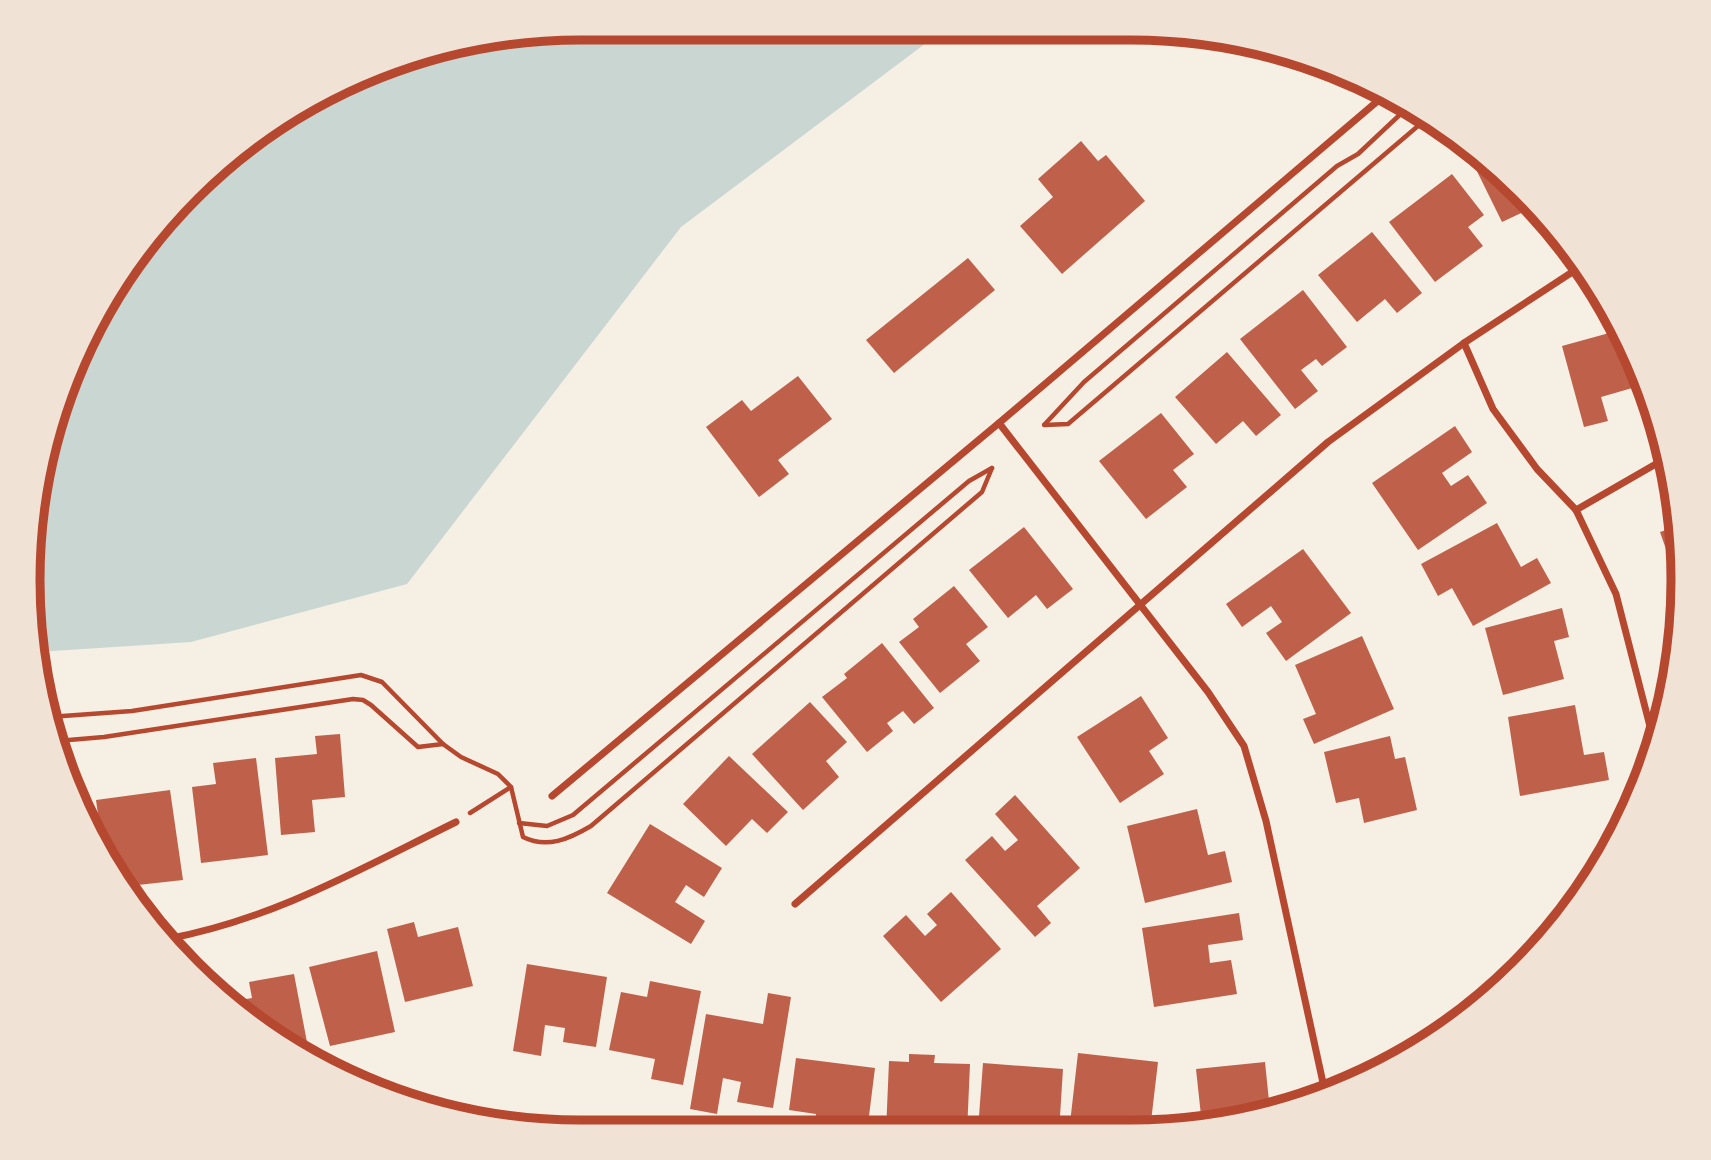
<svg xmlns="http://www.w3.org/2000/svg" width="1711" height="1160" viewBox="0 0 1711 1160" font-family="'Asap Condensed',sans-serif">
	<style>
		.water { fill: #c9d6d2 }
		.building { fill: #bf614a }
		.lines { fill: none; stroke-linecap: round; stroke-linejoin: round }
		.path { stroke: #b5482f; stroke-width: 4.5 }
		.minor { stroke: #b5482f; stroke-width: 7 }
		.rim { fill: none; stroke: #b5482f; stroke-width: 9 }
	</style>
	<rect width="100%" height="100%" fill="#f6efe4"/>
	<polygon class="water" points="580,28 946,28 681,227 407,584 191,642 37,652 33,508 70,368 165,216 274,121 437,47"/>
	<g class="building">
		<polygon points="1081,141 1098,161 1106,155 1145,201 1062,274 1020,226 1053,197 1038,179"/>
		<polygon points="1467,151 1522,190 1534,207 1502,222"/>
		<polygon points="1452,174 1484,215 1468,227 1483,246 1435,282 1389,222"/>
		<polygon points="1372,232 1422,293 1397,313 1385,299 1357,322 1318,275"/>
		<polygon points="968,258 995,290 894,373 866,340"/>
		<polygon points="1303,290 1347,347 1322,366 1316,359 1301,370 1318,391 1295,409 1240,339"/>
		<polygon points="1620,330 1646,384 1601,397 1608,421 1584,427 1562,346"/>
		<polygon points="1227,352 1281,415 1256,436 1243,421 1216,444 1175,397"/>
		<polygon points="798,376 832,419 778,460 789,474 759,497 706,427 742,400 751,411"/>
		<polygon points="1161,413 1194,454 1173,470 1187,487 1146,519 1099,461"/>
		<polygon points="1455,426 1472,452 1442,473 1451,486 1468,475 1487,503 1418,550 1372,483"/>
		<polygon points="1497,523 1521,567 1537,558 1551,583 1473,626 1452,588 1438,596 1421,564"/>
		<polygon points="1678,526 1683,580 1682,595 1660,532"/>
		<polygon points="1024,527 1073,589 1047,609 1036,595 1008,618 969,570"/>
		<polygon points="1303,549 1351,613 1286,661 1266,633 1282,622 1271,606 1242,627 1226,604"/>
		<polygon points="954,586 988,627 966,644 980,661 940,693 899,642 919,627 913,619"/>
		<polygon points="1562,608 1569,637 1554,641 1564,679 1503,695 1485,628"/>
		<polygon points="1362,636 1394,709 1314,744 1303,719 1316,714 1295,665"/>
		<polygon points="882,643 934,708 914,724 903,711 887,723 893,731 867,752 822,697 847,678 844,674"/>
		<polygon points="1141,696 1168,738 1149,751 1164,774 1120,803 1077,737"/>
		<polygon points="810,702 847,742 826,761 839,777 803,810 752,754"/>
		<polygon points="1575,705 1584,755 1604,752 1609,780 1520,796 1508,717"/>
		<polygon points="340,734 345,797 312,800 315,832 281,835 275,758 317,754 315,736"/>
		<polygon points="1390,736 1395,759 1405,757 1417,810 1364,823 1359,798 1336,803 1324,752"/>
		<polygon points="729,756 788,812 767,833 752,819 726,846 683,804"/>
		<polygon points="256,758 268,855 201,863 192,787 216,784 213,763"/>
		<polygon points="170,790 183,880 129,886 103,850 96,800"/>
		<polygon points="1015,795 1080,868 1037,906 1051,923 1035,937 965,860 992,836 1005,851 1018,840 995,814"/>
		<polygon points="1197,809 1208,855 1225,851 1232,882 1145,903 1127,826"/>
		<polygon points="650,824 722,868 704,897 686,885 675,902 705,921 691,944 607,893"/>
		<polygon points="951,892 1001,949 941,1002 883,936 906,915 925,936 937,925 927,914"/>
		<polygon points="1239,913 1243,940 1208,945 1210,963 1231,960 1237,994 1154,1007 1142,928"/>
		<polygon points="414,922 418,937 458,927 473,986 405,1002 387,929"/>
		<polygon points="377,951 395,1032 330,1046 309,967"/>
		<polygon points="527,964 607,977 596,1047 563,1042 565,1028 545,1025 541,1056 513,1051"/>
		<polygon points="294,974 310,1058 273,1039 229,1002 252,998 249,982"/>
		<polygon points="650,981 701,991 683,1085 651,1079 655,1059 609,1050 621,992 647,997"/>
		<polygon points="768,993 791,997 773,1108 737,1102 741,1082 723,1078 717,1114 690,1109 706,1014 763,1024"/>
		<polygon points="1078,1053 1158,1062 1150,1130 1117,1132 1119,1121 1102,1119 1100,1132 1069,1132"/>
		<polygon points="909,1054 935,1055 934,1063 970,1064 967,1132 936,1132 937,1117 914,1117 913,1132 886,1132 889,1061 909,1062"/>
		<polygon points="796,1058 875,1068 867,1132 814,1132 816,1114 789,1110"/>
		<polygon points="1265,1062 1270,1111 1238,1121 1202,1125 1196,1069"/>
		<polygon points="983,1063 1063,1069 1059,1132 1007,1132 1008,1118 979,1116"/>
	</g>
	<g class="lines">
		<g class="path">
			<polyline points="1045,424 1084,382 1337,166 1358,154 1407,108"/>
			<polyline points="1044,425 1068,424 1425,120"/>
			<path d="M49,717l83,-6 229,-36 21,7 61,62 18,13 37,17 13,13 12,50c24,12 46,2 68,-11l391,-334 10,-24"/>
			<polyline points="57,741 104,737 353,699 363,700 371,705 418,747 443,744"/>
			<polyline points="470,813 511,787"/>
			<polyline points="519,823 547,826 573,815 969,481 992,468"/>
		</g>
		<g class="minor">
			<polyline points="1464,343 1493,409 1537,469 1576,510 1616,594 1655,746"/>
			<polyline points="999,423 1208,692 1244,746 1266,821 1325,1092"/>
			<polyline points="1576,510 1668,457"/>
			<polyline points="552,796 999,423 1387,93"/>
			<polyline points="795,904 1328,442 1464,343 1583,265"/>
			<path d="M167,939c107,-20 193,-70 289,-117"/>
			<polyline points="569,1130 571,1131"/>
		</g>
	</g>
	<path d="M0 0H1711V1160H0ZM580 40H1131A540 540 0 0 1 1671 580V580A540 540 0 0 1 1131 1120H580A540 540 0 0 1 40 580V580A540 540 0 0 1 580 40Z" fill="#f1e2d6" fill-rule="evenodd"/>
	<path class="rim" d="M580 40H1131A540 540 0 0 1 1671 580V580A540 540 0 0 1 1131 1120H580A540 540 0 0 1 40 580V580A540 540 0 0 1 580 40Z"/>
</svg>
